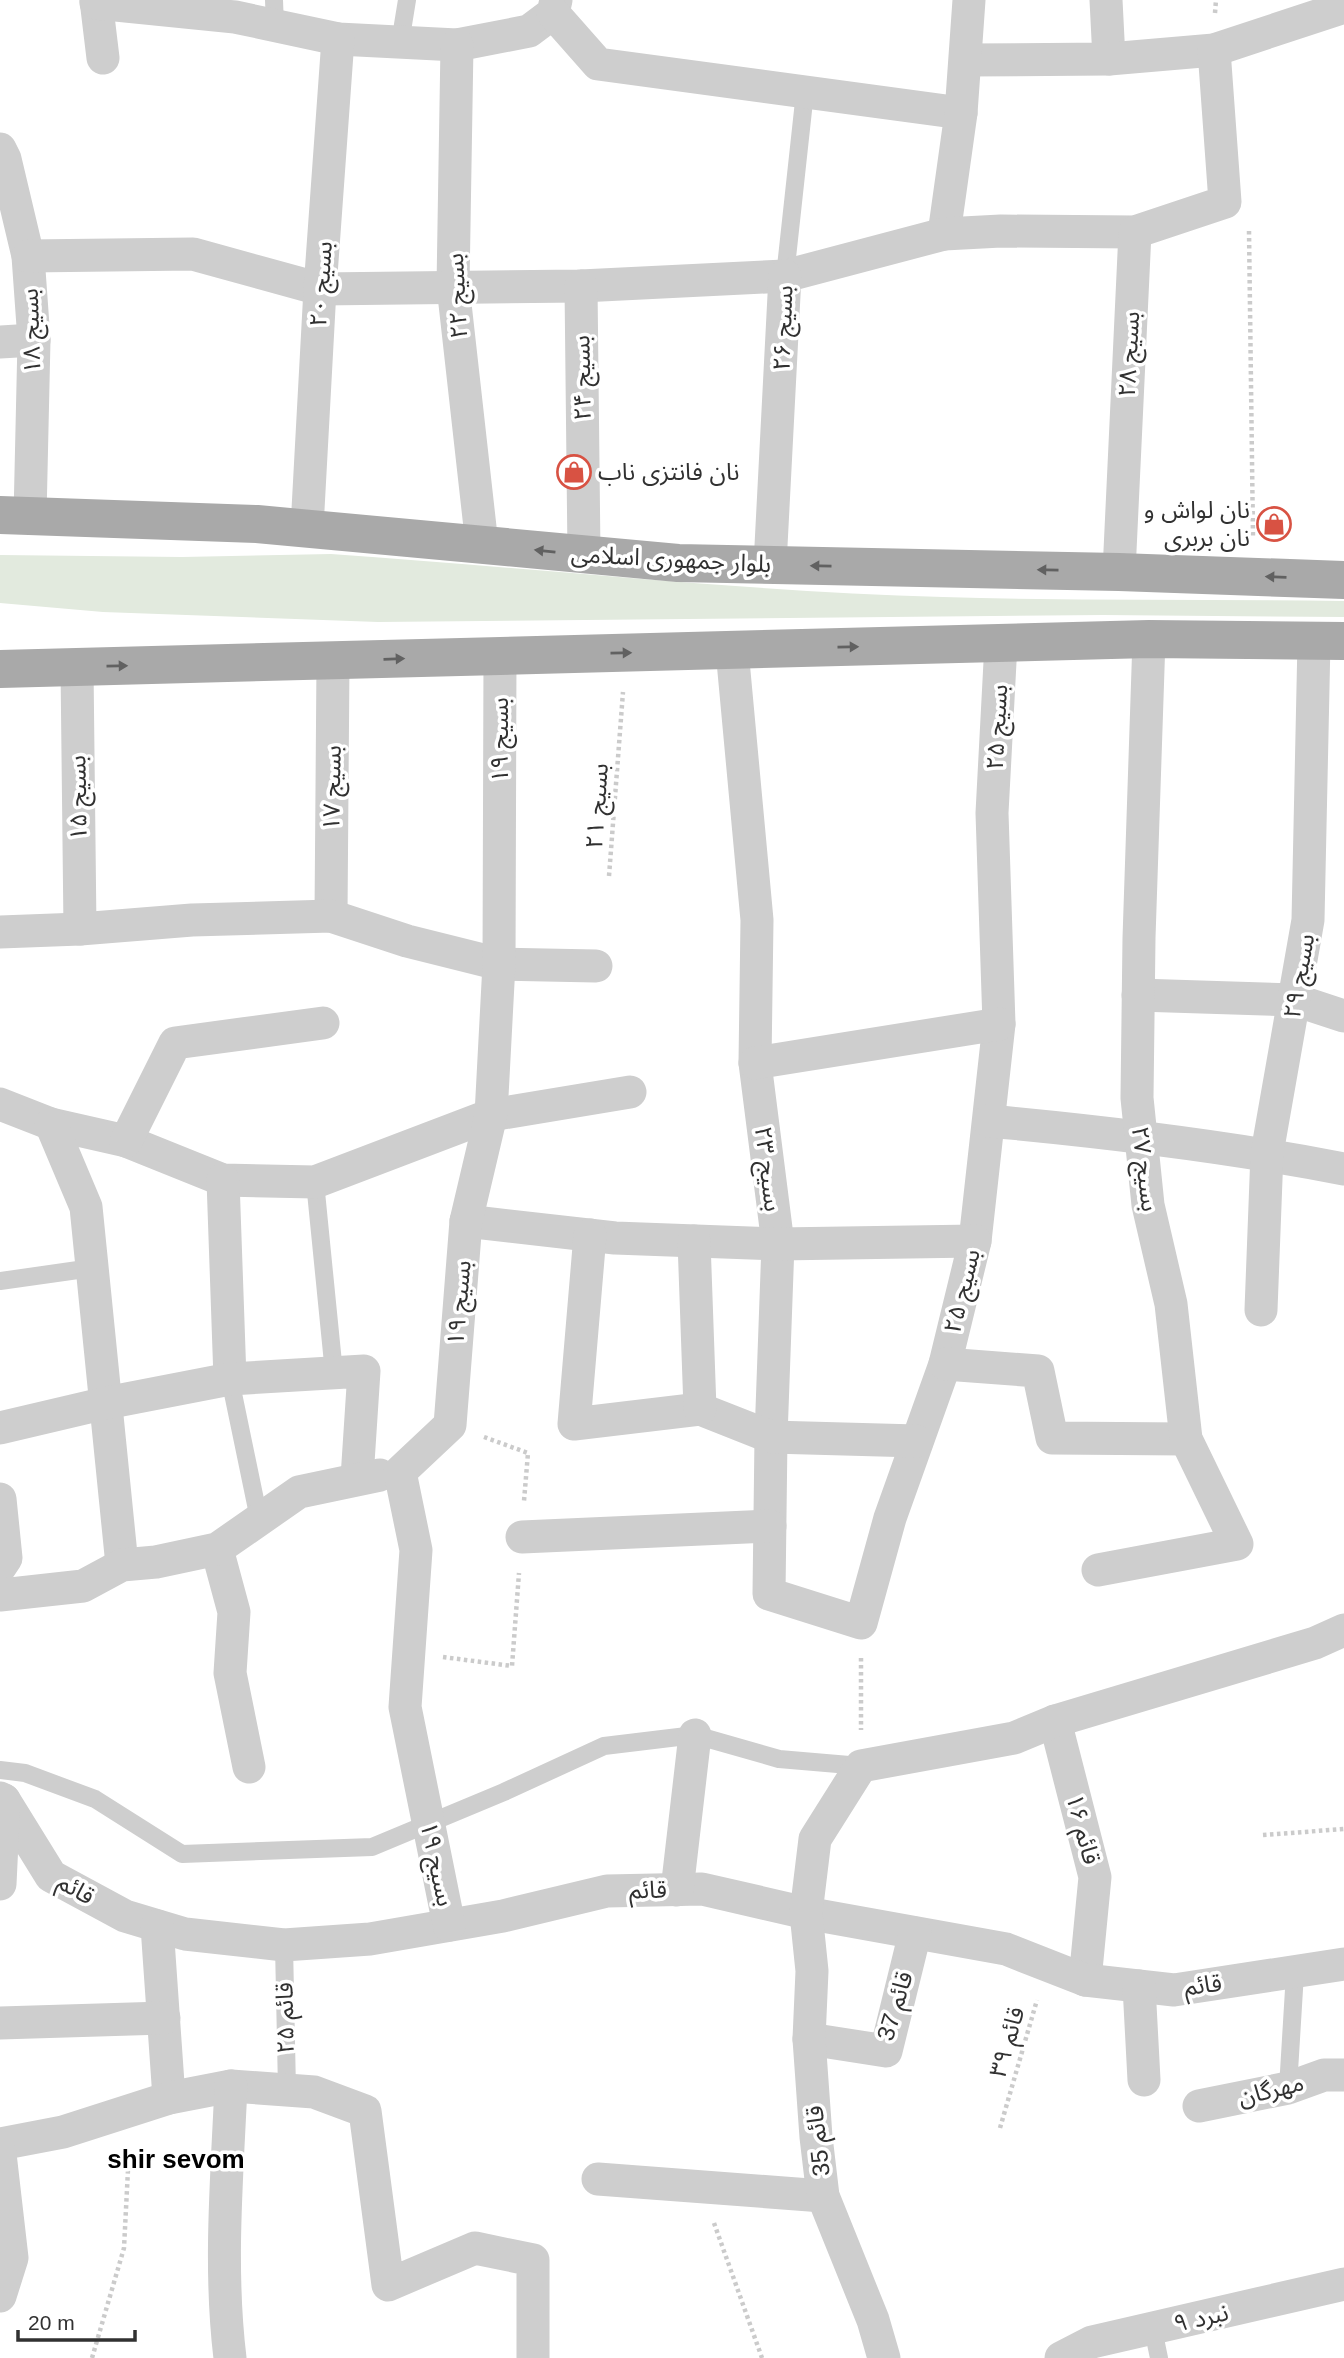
<svg xmlns="http://www.w3.org/2000/svg" width="1344" height="2358" viewBox="0 0 1344 2358" font-family="Helvetica,'Noto Sans Arabic',sans-serif">
	<style>
		.green { fill: #e2eade }
		.lines { fill: none; stroke-linecap: round; stroke-linejoin: round }
		.path { stroke: #cbcbcb; stroke-width: 4.5; stroke-dasharray: 3.5 3.5; stroke-linecap: butt }
		.lane { stroke: #cecece; stroke-width: 18 }
		.street { stroke: #cecece; stroke-width: 33 }
		.primary { stroke: #a9a9a9; stroke-width: 38 }
		.oneway { fill: #616161 }
		.labels { text-anchor: middle; stroke-width: 7; stroke-linejoin: round; paint-order: stroke }
		.street-label { font-size: 24px; fill: #313131; stroke: #fff }
		.poi-label { font-size: 24px; fill: #313131; stroke: #fff; text-anchor: start }
		.neighbourhood-label { font-size: 26px; font-weight: bold; fill: #000; stroke: #fff }
	</style>
	<rect width="100%" height="100%" fill="#fff"/>
	<path class="green" d="M331,554c204,14 408,37 612,43 133,4 267,2 401,4v16l-241,-2 -725,7 -275,-10 -103,-9v-48l182,2z"/>
	<g class="lines">
		<g class="path">
			<polyline points="1215,13 1216,0"/>
			<polyline points="1249,231 1253,537"/>
			<polyline points="609,876 623,692"/>
			<polyline points="484,1437 528,1453 524,1501"/>
			<polyline points="443,1657 512,1666 519,1573"/>
			<polyline points="861,1658 861,1730"/>
			<polyline points="1263,1835 1344,1829"/>
			<polyline points="1000,2128 1037,2000"/>
			<polyline points="714,2223 762,2358"/>
			<polyline points="92,2358 124,2248 129,2150"/>
		</g>
		<g class="lane">
			<polyline points="274,0 275,26"/>
			<polyline points="400,43 407,0"/>
			<polyline points="785,276 805,92"/>
			<polyline points="315,1182 334,1373"/>
			<polyline points="0,1281 92,1268"/>
			<polyline points="230,1379 259,1519"/>
			<polyline points="0,1770 25,1773 95,1799 182,1854 372,1847 504,1792 604,1746 695,1735 779,1759 861,1766"/>
			<polyline points="284,1945 287,2090"/>
			<polyline points="1288,2088 1295,1973"/>
			<polyline points="1153,2329 1159,2358"/>
		</g>
		<g class="street">
			<polyline points="96,0 103,58"/>
			<polyline points="1106,0 1109,59"/>
			<polyline points="96,3 235,17 338,39 457,45 529,31 553,13 556,0"/>
			<polyline points="553,13 598,64 961,113"/>
			<polyline points="457,45 453,286 482,545"/>
			<polyline points="966,60 1109,59 1214,50 1344,7"/>
			<polyline points="0,149 5,159 28,256 34,340 30,517"/>
			<polyline points="944,234 961,113 969,0"/>
			<polyline points="28,256 193,254 320,289 581,286 785,276 944,234 1001,231 1135,232 1225,202 1214,50"/>
			<polyline points="581,286 584,555"/>
			<polyline points="0,342 34,340"/>
			<polyline points="307,528 320,289 338,39"/>
			<polyline points="770,565 785,276"/>
			<polyline points="1119,572 1135,232"/>
			<polyline points="732,650 757,920 755,1063 778,1244 771,1437 769,1594 861,1623 890,1518 945,1364 975,1241 999,1024 992,813 1001,643"/>
			<polyline points="77,667 80,929"/>
			<polyline points="331,916 333,661"/>
			<polyline points="0,932 80,929 192,920 331,916 407,941 499,964 596,966"/>
			<polyline points="1138,995 1295,1000 1344,1016"/>
			<polyline points="755,1063 999,1024"/>
			<polyline points="0,1104 51,1124 126,1141 223,1180 315,1182 491,1115 630,1092"/>
			<path d="M989,1121c119,11 237,25 355,48"/>
			<polyline points="51,1124 86,1207 122,1565"/>
			<polyline points="126,1141 175,1043 323,1023"/>
			<polyline points="223,1180 230,1379"/>
			<polyline points="466,1221 615,1238 778,1244 975,1241"/>
			<polyline points="590,1235 574,1424 700,1409 771,1437 917,1441"/>
			<polyline points="694,1241 700,1409"/>
			<polyline points="1261,1310 1267,1153 1308,920 1314,641"/>
			<polyline points="945,1364 1038,1371 1052,1438 1186,1439"/>
			<polyline points="0,1428 106,1403 230,1379 364,1371 357,1478"/>
			<polyline points="0,1499 6,1558 0,1567"/>
			<polyline points="522,1537 770,1526"/>
			<polyline points="217,1549 234,1612 230,1673 249,1767"/>
			<polyline points="1098,1570 1237,1544 1186,1439 1171,1304 1148,1205 1137,1098 1139,938 1149,639"/>
			<polyline points="0,1595 83,1586 122,1565 156,1562 217,1549 299,1492 380,1475"/>
			<polyline points="1055,1721 1095,1877 1085,1980"/>
			<polyline points="0,1798 4,1800 51,1876 125,1916 185,1934 284,1945 370,1939 503,1916 607,1891 702,1889 806,1913 1006,1949 1085,1980 1174,1990 1344,1964"/>
			<polyline points="0,1884 4,1800"/>
			<polyline points="677,1890 695,1735"/>
			<polyline points="449,1925 405,1707 416,1550 400,1472 450,1425 466,1221 491,1115 499,964 500,656"/>
			<polyline points="157,1926 169,2098"/>
			<polyline points="1139,1986 1144,2080"/>
			<polyline points="0,2023 164,2018"/>
			<polyline points="809,2039 886,2051 915,1933"/>
			<polyline points="1199,2106 1288,2088 1324,2075 1344,2075"/>
			<polyline points="0,2144 63,2132 169,2098 231,2086 314,2092 365,2111 388,2285 475,2248 533,2260 533,2358"/>
			<polyline points="0,2154 12,2258 0,2296"/>
			<polyline points="598,2179 823,2196"/>
			<path d="M230,2358c-11,-90 -3,-182 1,-272"/>
			<polyline points="884,2358 873,2320 823,2196 816,2137 809,2039 812,1971 806,1913 815,1839 861,1766 1014,1738 1055,1721 1315,1643 1344,1630"/>
			<polyline points="1061,2358 1092,2342 1344,2284"/>
		</g>
		<g class="primary">
			<polyline points="0,515 257,524 678,563 1119,572 1344,580"/>
			<polyline points="0,669 1149,639 1344,641"/>
		</g>
	</g>
	<defs><path id="oneway-solid" d="M-6-.8H1V-3.2L6.5 0L1 3.2V.8H-6Z" transform="scale(1.75)"/></defs>
	<g class="oneway">
		<use href="#oneway-solid" transform="translate(545 551) rotate(-174)"/>
		<use href="#oneway-solid" transform="translate(821 566) rotate(-179)"/>
		<use href="#oneway-solid" transform="translate(1048 570) rotate(-179)"/>
		<use href="#oneway-solid" transform="translate(1276 577) rotate(-178)"/>
		<use href="#oneway-solid" transform="translate(848 647) rotate(-1)"/>
		<use href="#oneway-solid" transform="translate(621 653) rotate(-1)"/>
		<use href="#oneway-solid" transform="translate(394 659) rotate(-2)"/>
		<use href="#oneway-solid" transform="translate(117 666) rotate(-1)"/>
	</g>
	<defs>
		<g id="shop-ring" transform="scale(1.75)"><circle r="9.5" fill="#fff" stroke="#d85243" stroke-width="1.5"/><path d="M-5-2.5h2.3a2.7 3.5 0 0 1 5.4 0H5L5.5 6h-11ZM-1.5-2.5h3a1.5 2.3 0 0 0-3 0Z" fill="#d85243"/></g>
	</defs>
	<g fill-rule="evenodd">
		<use href="#shop-ring" x="574" y="472"/>
		<use href="#shop-ring" x="1274" y="524"/>
	</g>
	<g class="labels">
		<g class="street-label">
			<text transform="translate(321 284) rotate(-86)" y="8">بسیج ۲۰</text>
			<text transform="translate(457 296) rotate(-93)" y="8">بسیج ۲۲</text>
			<text transform="translate(783 328) rotate(-88)" y="8">بسیج ۲۶</text>
			<text transform="translate(31 331) rotate(-92)" y="8">بسیج ۱۸</text>
			<text transform="translate(1129 354) rotate(-87)" y="8">بسیج ۲۸</text>
			<text transform="translate(582 378) rotate(-91)" y="8">بسیج ۲۴</text>
			<text transform="translate(671 559) rotate(3)" y="8">بلوار جمهوری اسلامی</text>
			<text transform="translate(997 727) rotate(-87)" y="8">بسیج ۲۵</text>
			<text transform="translate(500 740) rotate(-90)" y="8">بسیج ۱۹</text>
			<text transform="translate(332 788) rotate(-89)" y="8">بسیج ۱۷</text>
			<text transform="translate(78 798) rotate(-91)" y="8">بسیج ۱۵</text>
			<text transform="translate(597 806) rotate(-86)" y="8">بسیج ۲۱</text>
			<text transform="translate(1299 976) rotate(-80)" y="8">بسیج ۲۹</text>
			<text transform="translate(768 1169) rotate(83)" y="8">بسیج ۲۳</text>
			<text transform="translate(1145 1169) rotate(83)" y="8">بسیج ۲۷</text>
			<text transform="translate(962 1291) rotate(-76)" y="8">بسیج ۲۵</text>
			<text transform="translate(459 1303) rotate(-85)" y="8">بسیج ۱۹</text>
			<text transform="translate(1083 1829) rotate(75)" y="8">قائم ۱۶</text>
			<text transform="translate(437 1864) rotate(78)" y="8">بسیج ۱۹</text>
			<text transform="translate(76 1889) rotate(30)" y="8">قائم</text>
			<text transform="translate(648 1890) rotate(-1)" y="8">قائم</text>
			<text transform="translate(1203 1985) rotate(-7)" y="8">قائم</text>
			<text transform="translate(895 2006) rotate(-73)" y="8">قائم 37</text>
			<text transform="translate(285 2018) rotate(-91)" y="8">قائم ۲۵</text>
			<text transform="translate(1007 2042) rotate(-74)" y="8">قائم ۳۹</text>
			<text transform="translate(1271 2090) rotate(-14)" y="8">مهرگان</text>
			<text transform="translate(818 2141) rotate(-96)" y="8">قائم 35</text>
			<text transform="translate(1201 2318) rotate(-13)" y="8">نبرد ۹</text>
		</g>
		<g class="poi-label">
			<text x="598" y="480">نان فانتزی ناب</text>
			<text x="1250" y="518" text-anchor="end">نان لواش و<tspan x="1250" dy="28">نان بربری</tspan></text>
		</g>
		<g class="neighbourhood-label">
			<text x="176" y="2168">shir sevom</text>
		</g>
	</g>
	<path d="M18 2330v10h117v-10" fill="none" stroke="#313131" stroke-width="3.5"/>
	<text x="28" y="2330" font-size="21" fill="#313131" stroke="#ffffff" stroke-width="5" paint-order="stroke">20 m</text>
</svg>
